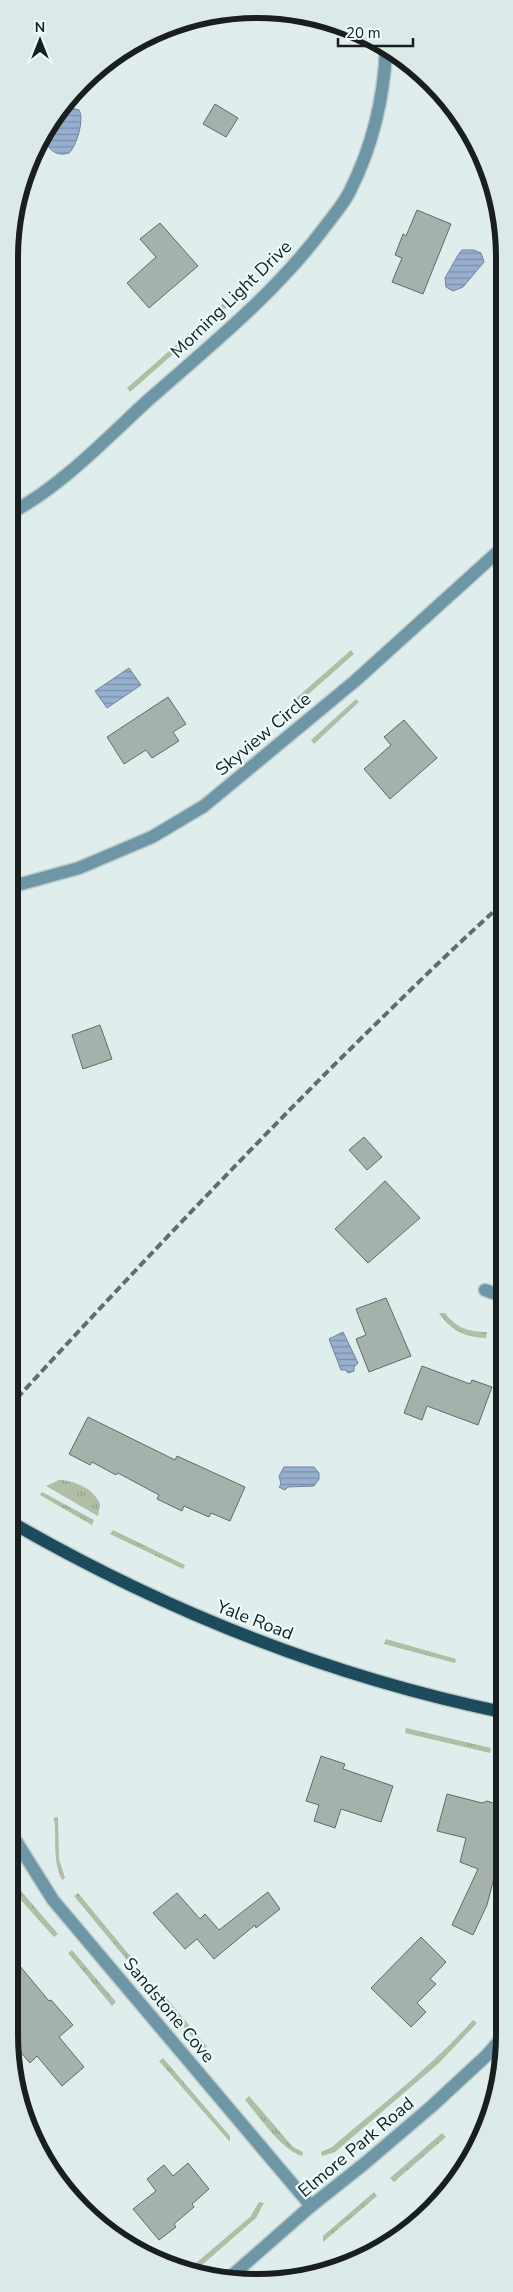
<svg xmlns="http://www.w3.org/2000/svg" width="513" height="2292" viewBox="0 0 513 2292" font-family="'Nunito Sans',sans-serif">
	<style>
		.grass { fill: url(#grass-tufts) }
		.water { fill: url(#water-rules); stroke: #71849b }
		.building { fill: #a5b1ab; stroke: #616c67 }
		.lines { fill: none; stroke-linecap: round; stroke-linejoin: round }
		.minor-casing { stroke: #bbc9c8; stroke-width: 15 }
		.major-casing { stroke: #bbc9c8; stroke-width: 15 }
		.minor { stroke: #6d96a6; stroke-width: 12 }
		.major { stroke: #1c4c5c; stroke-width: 12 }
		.rail { stroke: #636c6c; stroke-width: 4; stroke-dasharray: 8 4; stroke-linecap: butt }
		.labels { text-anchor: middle; stroke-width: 4.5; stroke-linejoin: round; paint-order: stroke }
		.street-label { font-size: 18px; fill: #191f1f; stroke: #ecfbfb }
		.rim { fill: none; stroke: #191f1f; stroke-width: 6 }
	</style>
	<defs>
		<pattern id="grass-tufts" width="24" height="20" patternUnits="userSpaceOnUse" patternTransform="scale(1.25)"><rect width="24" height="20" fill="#afbea5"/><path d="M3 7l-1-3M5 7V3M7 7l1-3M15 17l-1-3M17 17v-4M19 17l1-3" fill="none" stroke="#96a38e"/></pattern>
		<pattern id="water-rules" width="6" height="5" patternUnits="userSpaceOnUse" patternTransform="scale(1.25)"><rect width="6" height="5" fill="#97b0d0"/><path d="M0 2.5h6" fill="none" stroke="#7a8fa8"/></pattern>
	</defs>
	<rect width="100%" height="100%" fill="#dfeeed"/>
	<g class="grass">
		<polygon points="226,301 229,305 130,392 127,388"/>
		<polygon points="351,650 354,654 296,705 293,701"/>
		<polygon points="356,699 359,702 314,744 311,740"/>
		<path d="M439,1313h6c11,15 24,19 42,19l-1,6c-21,-1 -35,-7 -47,-25z"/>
		<path d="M59,1480c15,0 35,9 41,24l-2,12 -52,-30z"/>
		<polygon points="42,1492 94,1520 92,1525 40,1495"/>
		<polygon points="113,1530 185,1565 183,1569 110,1534"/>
		<polygon points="386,1639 456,1659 455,1663 384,1644"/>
		<polygon points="406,1728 491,1748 490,1753 405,1733"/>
		<path d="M58,1817l1,42 6,19 -3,2c-10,-21 -5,-40 -8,-62z"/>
		<polygon points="9,1881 21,1891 58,1934 54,1937 9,1887"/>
		<polygon points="78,1893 150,1980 146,1983 74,1896"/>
		<polygon points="72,1950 116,2002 112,2006 68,1953"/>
		<polygon points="163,1994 207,2047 203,2050 159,1997"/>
		<path d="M473,2020l4,3 -38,40 -104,89 -13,4 -1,-4 11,-5c48,-41 99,-80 141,-127z"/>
		<polygon points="163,2058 230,2136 230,2142 159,2061"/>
		<path d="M249,2096l44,51 10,5 -1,4c-21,-6 -43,-40 -57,-56z"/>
		<polygon points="442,2133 446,2137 394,2182 390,2178"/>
		<polygon points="374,2192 377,2196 323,2242 323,2236"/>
		<polygon points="259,2202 264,2203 256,2218 195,2271 189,2269 250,2217"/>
	</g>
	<g class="water">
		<path d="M72,108l7,2c6,9 -3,37 -10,43 -12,4 -21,-3 -25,-15l21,-27z"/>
		<path d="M462,250h12l7,3 3,9 -21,25 -10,4 -7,-4 -1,-9c3,-5 14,-26 17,-28z"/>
		<polygon points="129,668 141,685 107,708 95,691"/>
		<polygon points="343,1332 358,1363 354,1367 354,1371 348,1373 346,1370 341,1370 329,1339"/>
		<polygon points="284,1467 314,1467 319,1473 319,1479 314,1486 288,1487 285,1490 279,1487 281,1484 279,1476"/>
	</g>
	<g class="building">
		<polygon points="215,104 238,118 226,137 203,124"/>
		<polygon points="417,210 451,224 423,294 392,282 402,258 395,255 403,234 406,236"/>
		<polygon points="160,223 198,266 149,308 127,283 156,257 140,239"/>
		<polygon points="168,697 186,724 173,732 179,741 152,758 146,750 124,764 107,737"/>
		<polygon points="404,720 437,758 390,799 364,769 391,745 384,737"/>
		<polygon points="100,1025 112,1059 83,1069 72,1035"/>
		<polygon points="364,1137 382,1157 367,1170 349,1150"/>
		<polygon points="385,1181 420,1218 368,1263 335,1229"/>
		<polygon points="386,1298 411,1356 369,1372 356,1339 366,1335 356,1309"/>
		<polygon points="422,1366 470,1384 472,1380 492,1387 478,1425 427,1406 422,1420 404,1413"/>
		<polygon points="88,1417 175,1460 177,1456 245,1487 230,1521 211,1513 209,1517 184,1506 182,1511 157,1499 159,1495 118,1473 116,1475 92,1462 90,1465 69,1454"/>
		<polygon points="321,1756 345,1764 343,1769 393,1786 381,1822 341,1809 335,1828 314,1821 319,1805 306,1801"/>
		<polygon points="447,1794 482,1803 487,1801 496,1804 502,1815 502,1847 487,1905 473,1935 452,1925 478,1869 460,1862 466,1838 437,1831"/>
		<polygon points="268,1892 280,1909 256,1928 255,1925 214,1959 197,1939 185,1949 153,1913 177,1893 200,1919 205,1914 219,1930"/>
		<polygon points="421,1937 446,1962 430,1979 436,1984 417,2003 426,2012 411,2027 371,1988"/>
		<polygon points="9,1953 49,2001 51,2000 73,2025 59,2037 84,2067 62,2086 37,2056 30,2063 9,2039"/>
		<polygon points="188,2163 209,2189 192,2204 194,2207 174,2224 176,2227 159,2240 133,2209 156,2191 147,2179 164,2165 173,2176"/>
	</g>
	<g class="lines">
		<g class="minor-casing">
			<g id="minor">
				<path d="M11,513c50,-27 92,-71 134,-110 62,-55 129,-108 179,-175 9,-12 19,-23 26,-37 22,-44 34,-94 36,-142"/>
				<polyline points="10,887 79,868 152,837 204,806 355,681 502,548"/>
				<polyline points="485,1290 502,1296"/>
				<polyline points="9,1830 53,1900 311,2206"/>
				<polyline points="228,2279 311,2206 364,2164 432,2106 486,2056 502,2038"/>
			</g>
		</g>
		<g class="major-casing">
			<path id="major" d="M9,1521c154,89 319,155 493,191"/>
		</g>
		<use href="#minor" class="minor"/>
		<use href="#major" class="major"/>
		<path class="rail" d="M9,1407c105,-115 212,-228 321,-338 57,-56 113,-112 172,-165"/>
	</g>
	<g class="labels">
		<g class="street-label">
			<text transform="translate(231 299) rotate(-44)" y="6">Morning Light Drive</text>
			<text transform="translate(263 734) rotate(-40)" y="6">Skyview Circle</text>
			<text transform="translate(255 1620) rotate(21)" y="6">Yale Road</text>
			<text transform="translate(169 2010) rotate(50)" y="6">Sandstone Cove</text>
			<text transform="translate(356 2147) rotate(-40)" y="6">Elmore Park Road</text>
		</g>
	</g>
	<path d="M0 0H513V2292H0ZM257 18H257A239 239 0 0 1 496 257V2035A239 239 0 0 1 257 2274H257A239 239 0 0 1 18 2035V257A239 239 0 0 1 257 18Z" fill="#dbe9e9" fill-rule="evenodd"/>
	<path class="rim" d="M257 18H257A239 239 0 0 1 496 257V2035A239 239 0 0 1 257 2274H257A239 239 0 0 1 18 2035V257A239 239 0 0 1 257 18Z"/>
	<g transform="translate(40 40)" stroke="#ecfbfb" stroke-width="4" paint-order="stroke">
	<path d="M0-4L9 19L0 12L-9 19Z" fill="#191f1f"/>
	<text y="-8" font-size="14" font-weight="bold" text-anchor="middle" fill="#191f1f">N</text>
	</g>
	<path d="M338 38v8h75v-8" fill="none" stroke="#191f1f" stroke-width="2.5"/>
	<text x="346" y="38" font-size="15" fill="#191f1f" stroke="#ecfbfb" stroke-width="4" paint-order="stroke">20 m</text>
</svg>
